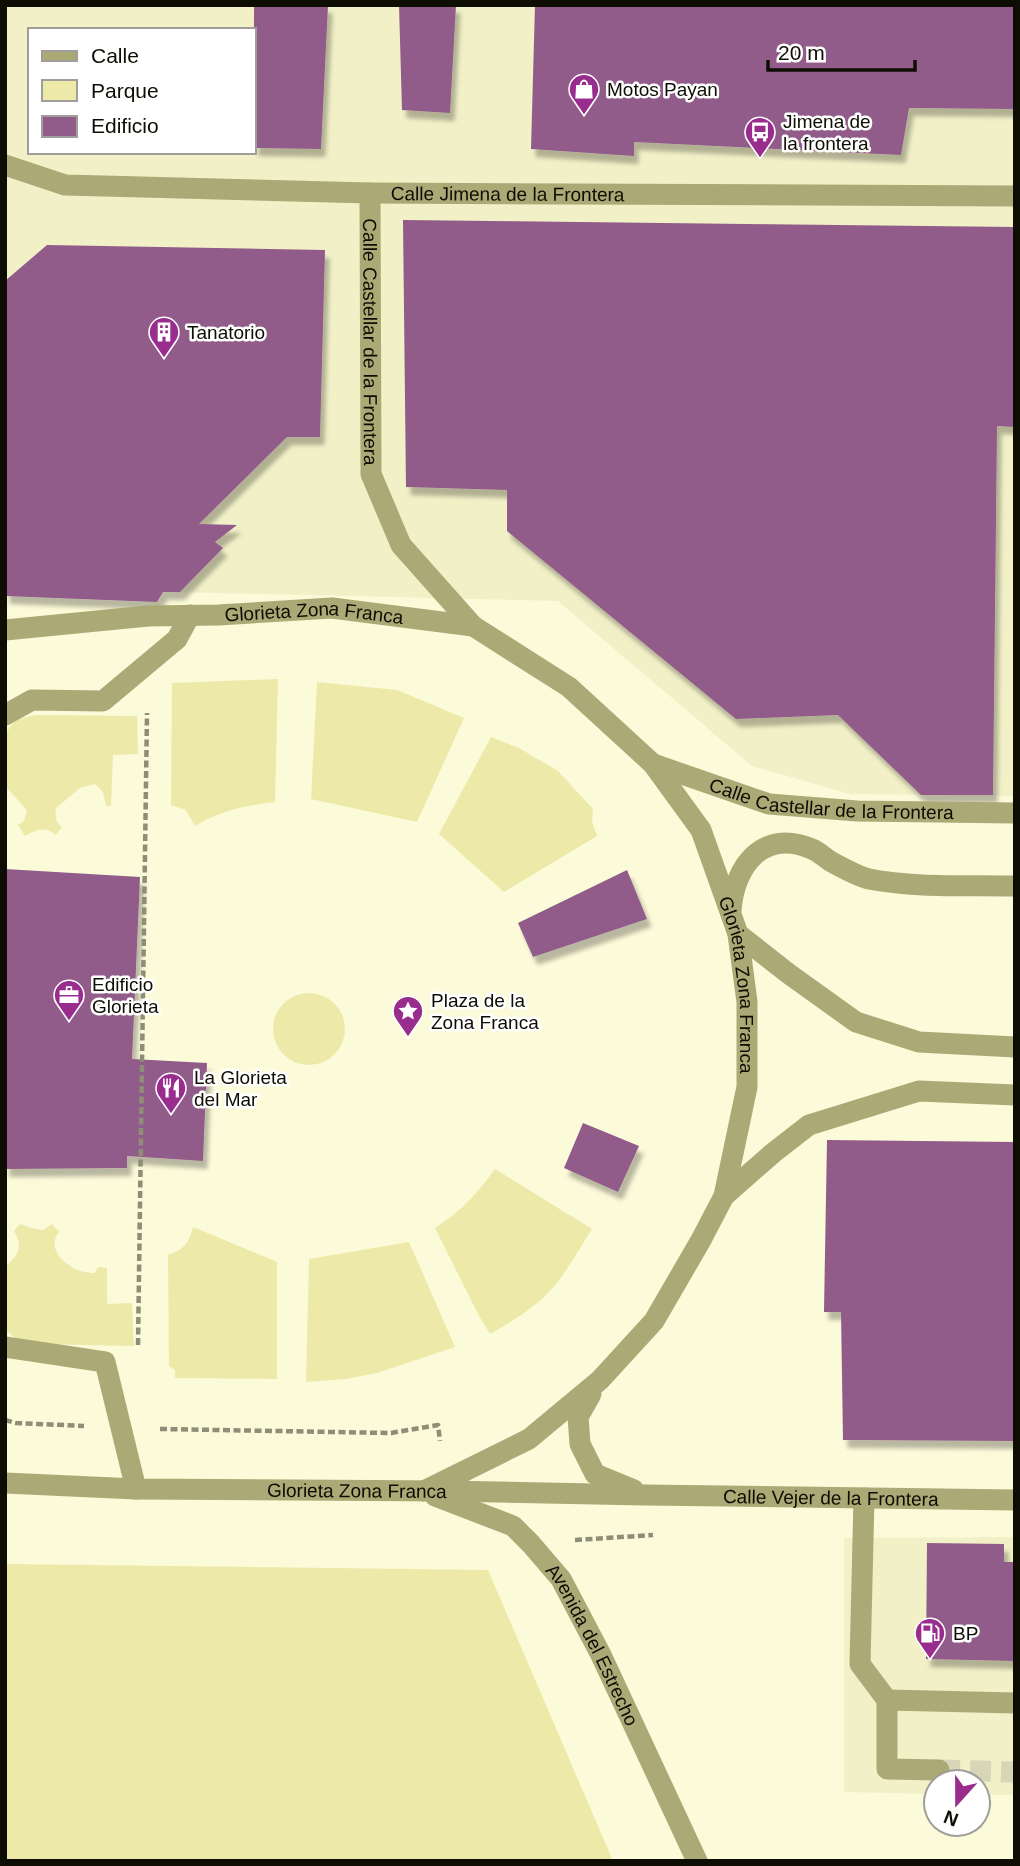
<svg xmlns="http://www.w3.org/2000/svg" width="1020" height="1866" viewBox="0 0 1020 1866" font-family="Helvetica,sans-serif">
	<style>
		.built { fill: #f1f0c7; fill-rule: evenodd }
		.green { fill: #edeaa9 }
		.building { fill: #915c89; filter: url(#shadow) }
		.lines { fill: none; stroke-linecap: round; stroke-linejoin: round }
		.minor-tunnel { stroke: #d7d6b9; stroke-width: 21; stroke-dasharray: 21 10; stroke-linecap: butt }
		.path { stroke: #8e8d77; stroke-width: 4.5; stroke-dasharray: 7 3.5; stroke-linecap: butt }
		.minor { stroke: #aba975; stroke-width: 21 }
		.labels { text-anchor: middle; stroke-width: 5; stroke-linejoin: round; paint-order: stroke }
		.poi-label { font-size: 19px; fill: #0e0d04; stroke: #fff; text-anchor: start }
		.street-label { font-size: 19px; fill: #0e0d04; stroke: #fff }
	</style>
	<defs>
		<filter id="shadow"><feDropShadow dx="4.5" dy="8" stdDeviation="2" flood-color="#0004"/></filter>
	</defs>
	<rect width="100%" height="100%" fill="#fbfad9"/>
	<g class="built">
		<path d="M5,5h1010v791l-165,-2 -98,-28 -194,-165 -553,-13zM30,30h224v122h-224z"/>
		<polygon points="1015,1537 1015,1795 978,1795 978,1782 936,1782 936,1794 844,1792 844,1538"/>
	</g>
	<g class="green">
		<path d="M278,679l-3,123c-28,3 -55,9 -80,24l-9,-16 -15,-5 1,-122z"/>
		<polygon points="317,682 397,690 464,718 417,822 311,799"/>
		<path d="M36,715l101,1 1,38 -25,1 -2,51h-5l-3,-14 -8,-8 -15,4 -24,20c-1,8 -1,14 6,19l-6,8c-10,-9 -20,-6 -31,1l-7,-11 6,-4 3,-11 -22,-24c0,-11 0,-22 0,-34 0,-26 5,-32 31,-37z"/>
		<polygon points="491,737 519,748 558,771 593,809 592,822 597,836 504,892 439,834"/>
		<circle cx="309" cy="1029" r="36"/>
		<path d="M495,1169l97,60c-15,23 -28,49 -48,68 -16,15 -35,26 -54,37l-12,-20 -43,-86c25,-16 43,-35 60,-59z"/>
		<path d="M20,1224l12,4 11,2 9,-6 7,8c-16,20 15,42 35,41l5,-6 8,1v36l25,-1 2,43 -99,-2 -17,-4 -13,-10v-63c13,-11 19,-20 9,-36z"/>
		<path d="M193,1227l84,35v117l-102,-1v-8l-6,-4 -1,-111c17,-6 20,-11 25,-28z"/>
		<polygon points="409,1242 455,1347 377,1373 345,1379 306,1382 309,1259"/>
		<polygon points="5,1564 488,1570 613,1861 5,1861"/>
	</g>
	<g class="building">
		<polygon points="254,5 328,5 321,149 254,148"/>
		<polygon points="399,5 456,5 450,113 402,110"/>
		<polygon points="535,5 1015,5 1015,109 909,108 901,155 634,142 634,156 531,149"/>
		<polygon points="403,220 1015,227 1015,427 997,426 993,795 921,795 838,715 736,719 507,531 507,490 406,487"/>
		<polygon points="47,245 325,250 320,437 287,437 199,524 237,525 215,542 223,548 180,592 163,592 157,602 5,596 5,281"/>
		<polygon points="5,869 140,877 132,1059 207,1063 203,1161 127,1156 127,1168 5,1169"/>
		<polygon points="627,870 647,919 533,957 518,923"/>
		<polygon points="583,1123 639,1146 618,1192 564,1168"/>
		<polygon points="827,1140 1015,1142 1015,1441 843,1440 841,1312 824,1312"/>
		<polygon points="927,1543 1004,1544 1004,1562 1015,1562 1015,1661 926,1659"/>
	</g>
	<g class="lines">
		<polyline class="minor-tunnel" points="939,1770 1015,1772"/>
		<g class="path">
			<polyline points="138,1345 147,713"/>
			<polyline points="5,1420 16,1423 84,1426"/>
			<polyline points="160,1429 391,1433 438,1425 440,1441"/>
			<polyline points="575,1540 653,1535"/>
		</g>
		<g class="minor">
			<path id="s1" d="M5,165l60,20 305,8 645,3"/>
			<path id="s2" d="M370,193l1,281 30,71 72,81"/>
			<path id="s3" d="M5,630l143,-14 70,-1 114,-7 141,18 96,61 84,77 48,66 37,104 9,68v85l-23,109 -23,44 -47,81 -54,59 -71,59 -105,52"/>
			<polyline points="5,715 32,700 103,701 177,639 190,615"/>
			<path id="s4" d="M653,764l116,40 88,7 158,2"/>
			<path d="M731,911c3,-45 32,-83 81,-62 7,3 12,8 18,12 11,6 27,15 39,18 45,9 99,6 146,7"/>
			<polyline points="738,934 789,974 856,1022 919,1042 1015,1047"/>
			<polyline points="724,1196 773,1153 809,1125 919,1091 1015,1095"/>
			<polyline points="5,1347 105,1362 136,1489"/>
			<polyline points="591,1394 578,1417 580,1444 595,1474 634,1490"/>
			<path id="s5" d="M5,1483l131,6 312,2 197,4 370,5"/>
			<path id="s6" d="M435,1496l78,30 18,18 30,35 40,76 96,206"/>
			<polyline points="864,1498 860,1664 887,1700 887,1769 939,1770"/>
			<polyline points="887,1700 1015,1703"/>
		</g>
	</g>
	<defs>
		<g id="shop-pin" transform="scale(1.575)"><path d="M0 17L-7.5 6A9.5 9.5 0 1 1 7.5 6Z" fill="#992d8e" stroke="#fff"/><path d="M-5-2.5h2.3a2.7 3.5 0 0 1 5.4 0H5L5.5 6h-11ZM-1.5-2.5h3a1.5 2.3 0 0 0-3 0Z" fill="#fff"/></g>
		<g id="bus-pin" transform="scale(1.575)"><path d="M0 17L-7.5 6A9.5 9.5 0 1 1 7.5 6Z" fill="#992d8e" stroke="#fff"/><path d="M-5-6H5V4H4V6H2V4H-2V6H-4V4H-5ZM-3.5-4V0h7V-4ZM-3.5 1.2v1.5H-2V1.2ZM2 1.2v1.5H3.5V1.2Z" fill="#fff"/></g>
		<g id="building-pin" transform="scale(1.575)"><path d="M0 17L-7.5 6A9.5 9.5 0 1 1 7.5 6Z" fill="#992d8e" stroke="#fff"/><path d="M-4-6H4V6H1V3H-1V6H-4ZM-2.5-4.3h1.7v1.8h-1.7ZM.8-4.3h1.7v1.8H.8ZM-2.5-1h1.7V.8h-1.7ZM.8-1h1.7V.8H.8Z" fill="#fff"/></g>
		<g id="office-pin" transform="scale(1.575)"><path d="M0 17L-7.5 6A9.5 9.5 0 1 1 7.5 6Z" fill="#992d8e" stroke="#fff"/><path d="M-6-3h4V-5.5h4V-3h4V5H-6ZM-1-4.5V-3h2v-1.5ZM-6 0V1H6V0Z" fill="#fff"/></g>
		<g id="sight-pin" transform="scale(1.575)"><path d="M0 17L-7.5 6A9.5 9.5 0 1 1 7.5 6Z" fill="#992d8e" stroke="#fff"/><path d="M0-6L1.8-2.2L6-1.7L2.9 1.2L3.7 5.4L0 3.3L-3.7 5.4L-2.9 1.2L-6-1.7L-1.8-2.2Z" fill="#fff"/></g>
		<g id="restaurant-pin" transform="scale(1.575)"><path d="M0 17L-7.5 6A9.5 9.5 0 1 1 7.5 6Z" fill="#992d8e" stroke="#fff"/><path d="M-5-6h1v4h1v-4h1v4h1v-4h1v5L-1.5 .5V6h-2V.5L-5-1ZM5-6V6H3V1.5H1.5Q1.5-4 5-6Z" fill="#fff"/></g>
		<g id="fuel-pin" transform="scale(1.575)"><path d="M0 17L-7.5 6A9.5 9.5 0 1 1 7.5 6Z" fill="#992d8e" stroke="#fff"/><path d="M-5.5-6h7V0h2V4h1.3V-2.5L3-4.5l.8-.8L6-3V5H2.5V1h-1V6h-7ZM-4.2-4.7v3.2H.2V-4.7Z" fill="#fff"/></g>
	</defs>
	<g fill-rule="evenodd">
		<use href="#shop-pin" x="584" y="89"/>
		<use href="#bus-pin" x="760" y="132"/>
		<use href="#building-pin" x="164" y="332"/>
		<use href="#office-pin" x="69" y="995"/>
		<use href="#sight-pin" x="408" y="1011"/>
		<use href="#restaurant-pin" x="171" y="1088"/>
		<use href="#fuel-pin" x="930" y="1633"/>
	</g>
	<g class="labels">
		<g class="poi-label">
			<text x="607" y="96">Motos Payan</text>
			<text x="783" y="128">Jimena de<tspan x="783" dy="22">la frontera</tspan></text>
			<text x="187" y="339">Tanatorio</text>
			<text x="92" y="991">Edificio<tspan x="92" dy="22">Glorieta</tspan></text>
			<text x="431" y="1007">Plaza de la<tspan x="431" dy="22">Zona Franca</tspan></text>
			<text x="194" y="1084">La Glorieta<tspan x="194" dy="22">del Mar</tspan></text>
			<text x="953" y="1640">BP</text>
		</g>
		<g class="street-label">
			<text dy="7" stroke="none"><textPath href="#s1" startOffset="506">Calle Jimena de la Frontera</textPath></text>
			<text dy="7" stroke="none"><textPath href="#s2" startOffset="149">Calle Castellar de la Frontera</textPath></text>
			<text dy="7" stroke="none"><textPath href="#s3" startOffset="310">Glorieta Zona Franca</textPath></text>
			<text dy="7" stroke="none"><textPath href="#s4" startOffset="184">Calle Castellar de la Frontera</textPath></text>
			<text dy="7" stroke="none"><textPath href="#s3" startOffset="940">Glorieta Zona Franca</textPath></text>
			<text dy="7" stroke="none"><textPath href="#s5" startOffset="352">Glorieta Zona Franca</textPath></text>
			<text dy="7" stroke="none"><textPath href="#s5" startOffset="826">Calle Vejer de la Frontera</textPath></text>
			<text dy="7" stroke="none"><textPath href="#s6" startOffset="228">Avenida del Estrecho</textPath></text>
		</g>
	</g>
	<rect width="1020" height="1866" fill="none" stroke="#0e0d04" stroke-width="14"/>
	<rect x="28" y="28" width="228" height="126" fill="#ffffff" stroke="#9f9e9b" stroke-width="2"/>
	<rect x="42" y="51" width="35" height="10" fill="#aba975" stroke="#9f9e9b" stroke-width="2"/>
	<text x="91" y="63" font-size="21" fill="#0e0d04">Calle</text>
	<rect x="42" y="80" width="35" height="21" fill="#edeaa9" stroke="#9f9e9b" stroke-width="2"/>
	<text x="91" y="98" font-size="21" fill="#0e0d04">Parque</text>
	<rect x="42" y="116" width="35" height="21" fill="#915c89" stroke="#9f9e9b" stroke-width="2"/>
	<text x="91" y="133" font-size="21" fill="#0e0d04">Edificio</text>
	<g transform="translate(957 1803) rotate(201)"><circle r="33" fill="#ffffff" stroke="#9f9e9b" stroke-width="2"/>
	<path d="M0-5L12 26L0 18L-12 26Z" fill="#992d8e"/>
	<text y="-10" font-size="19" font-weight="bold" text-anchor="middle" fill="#0e0d04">N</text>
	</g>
	<path d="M768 60v10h147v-10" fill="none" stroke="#0e0d04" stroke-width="3.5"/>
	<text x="778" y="60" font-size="21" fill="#0e0d04" stroke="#ffffff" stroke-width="5" paint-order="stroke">20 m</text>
</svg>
